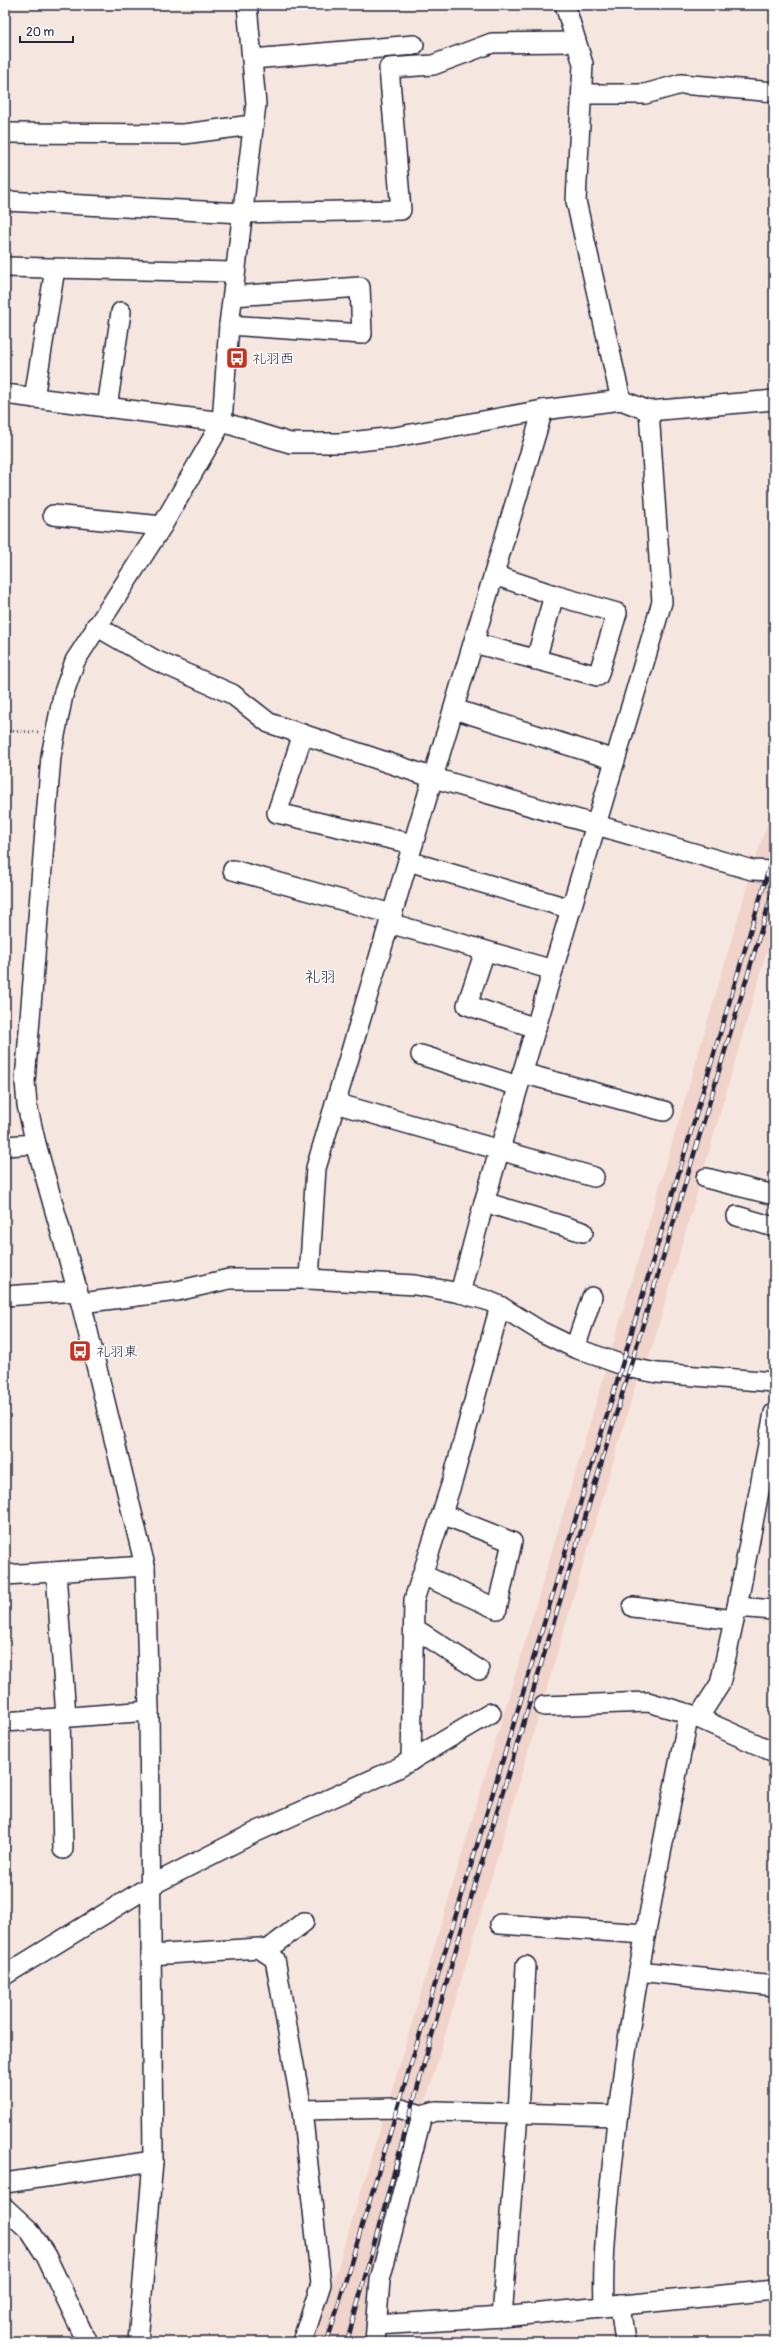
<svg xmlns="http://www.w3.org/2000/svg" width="779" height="2347" viewBox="0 0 779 2347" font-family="Pangolin,'Klee One',sans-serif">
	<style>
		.built { fill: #f0d4cb }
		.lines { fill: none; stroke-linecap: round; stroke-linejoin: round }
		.minor-casing { stroke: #22223b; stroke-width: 22 }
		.path { stroke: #22223b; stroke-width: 2.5; stroke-dasharray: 1 3; stroke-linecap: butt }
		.minor { stroke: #fff; stroke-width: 19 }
		.rail-casing { stroke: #22223b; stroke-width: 4.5 }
		.rail { stroke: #fff; stroke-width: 3; stroke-dasharray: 9; stroke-linecap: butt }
		.labels { text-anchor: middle; stroke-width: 3; stroke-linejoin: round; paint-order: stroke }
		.poi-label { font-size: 14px; fill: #22223b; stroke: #fff; text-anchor: start }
		.quarter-label { font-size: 16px; fill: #22223b; stroke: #fff }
	</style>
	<rect width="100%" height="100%" fill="#f6e6e0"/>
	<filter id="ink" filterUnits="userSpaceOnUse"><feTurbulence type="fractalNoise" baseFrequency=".025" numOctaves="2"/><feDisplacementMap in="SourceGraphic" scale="8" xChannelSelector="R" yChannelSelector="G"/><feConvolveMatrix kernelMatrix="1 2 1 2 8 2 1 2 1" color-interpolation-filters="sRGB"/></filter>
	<g filter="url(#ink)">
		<g class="built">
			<polygon points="774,804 774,867 753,865"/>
			<polygon points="751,873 774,875 774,927 648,1362 610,1355"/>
			<polygon points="608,1362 639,1374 424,2107 388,2103"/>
			<polygon points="384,2114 415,2122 372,2342 312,2342 337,2270"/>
		</g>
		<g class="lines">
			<g class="minor-casing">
				<g id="minor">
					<polyline points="565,5 583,64 576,201 621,400"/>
					<polyline points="253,59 414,45"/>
					<polyline points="582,94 645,94 681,84 774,92"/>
					<polyline points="5,133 184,134 252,125"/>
					<polyline points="5,201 242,213 401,210 389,68 433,65 492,43 576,42"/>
					<polyline points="5,267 235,272"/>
					<polyline points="229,325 362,334 360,287 233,296"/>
					<polyline points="5,394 222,422 290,443 341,443 395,437 543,410 621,400 649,411 774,400"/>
					<polyline points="34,398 55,269"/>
					<polyline points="107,408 121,312"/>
					<polyline points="53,515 162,526"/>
					<polyline points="494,575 554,595"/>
					<polyline points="96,626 155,660 232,694 269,723 434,778 752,870 774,871"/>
					<polyline points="474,643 598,676 617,613 554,595 536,660"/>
					<polyline points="454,709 615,760"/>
					<polyline points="303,734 277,813 413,844"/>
					<polyline points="408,861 571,909"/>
					<polyline points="233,870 392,914"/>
					<polyline points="389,923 553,970"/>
					<polyline points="485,951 467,1005 536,1028"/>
					<polyline points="421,1055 518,1086"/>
					<polyline points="522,1073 664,1111"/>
					<polyline points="335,1103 594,1177"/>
					<polyline points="5,1146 36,1144"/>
					<polyline points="706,1178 774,1195"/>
					<polyline points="484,1202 583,1232"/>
					<polyline points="737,1216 774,1227"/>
					<polyline points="309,1279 316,1168 543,410"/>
					<polyline points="460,1293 483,1206 662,602 649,411"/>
					<polyline points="5,1296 77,1291"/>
					<polyline points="81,1303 177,1291 229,1279 309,1279 415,1285 460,1293 486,1300 500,1306 542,1332 575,1348 631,1368 657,1373 774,1382"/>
					<polyline points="575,1348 592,1297"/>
					<polyline points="56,1572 66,1717"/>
					<polyline points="5,1575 145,1566"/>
					<polyline points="423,1575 497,1609 512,1542 442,1514"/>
					<polyline points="633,1607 734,1620"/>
					<polyline points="737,1607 774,1610"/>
					<polyline points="414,1628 479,1670"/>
					<polyline points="544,1706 648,1702 689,1714 774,1752"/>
					<polyline points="60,1718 63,1849"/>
					<polyline points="698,1718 720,1684 737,1607 774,1413"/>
					<polyline points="5,1722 149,1711"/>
					<polyline points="411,1761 414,1600 453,1479 500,1306"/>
					<polyline points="500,1924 645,1934"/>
					<polyline points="265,1952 304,1922"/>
					<polyline points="151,1955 259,1948 275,1959 302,2110 321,2284 302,2342"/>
					<polyline points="639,1971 774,1986"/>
					<polyline points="5,1975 150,1886 256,1832 398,1768 491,1713"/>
					<polyline points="302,2110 398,2108 422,2115 380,2280 375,2342"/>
					<polyline points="422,2115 436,2111 617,2116"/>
					<polyline points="5,2183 153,2161"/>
					<polyline points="5,2208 30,2231 46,2256 87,2342"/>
					<polyline points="620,2305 625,2342"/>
					<path d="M604,2306c-2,-50 4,-99 9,-148 15,-150 46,-297 76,-444"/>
					<polyline points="502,2317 518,2113 526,1966"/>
					<polyline points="377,2325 502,2317 774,2290"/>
					<polyline points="138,2342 153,2161 149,1711 145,1566 81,1303 36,1144 27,1105 25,1081 51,756 63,695 75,661 162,526 222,422 229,325 256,104 247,5"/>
				</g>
			</g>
			<polyline class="path" points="5,731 38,732"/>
			<use href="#minor" class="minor"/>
			<g class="rail-casing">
				<g id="rail">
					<polyline points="327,2342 622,1365 774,851"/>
					<polyline points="347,2342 457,1945 774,887"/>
				</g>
			</g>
			<use href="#rail" class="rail"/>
		</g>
	</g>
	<defs>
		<g id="bus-square" transform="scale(1.15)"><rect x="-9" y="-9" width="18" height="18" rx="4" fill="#c8321e" stroke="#fff"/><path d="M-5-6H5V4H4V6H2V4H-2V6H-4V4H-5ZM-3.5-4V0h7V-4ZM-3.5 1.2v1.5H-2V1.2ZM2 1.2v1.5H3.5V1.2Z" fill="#fff"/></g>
	</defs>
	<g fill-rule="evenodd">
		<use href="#bus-square" x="237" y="358"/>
		<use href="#bus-square" x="80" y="1351"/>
	</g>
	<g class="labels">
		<g class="poi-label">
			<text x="252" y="363">礼羽西</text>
			<text x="96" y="1356">礼羽東</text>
		</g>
		<g class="quarter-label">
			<text x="320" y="982">礼羽</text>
		</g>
	</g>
	<rect width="779" height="2347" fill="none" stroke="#fff" stroke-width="20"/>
	<rect x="10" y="10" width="759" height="2327" fill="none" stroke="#22223b" stroke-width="1.5" filter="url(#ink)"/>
	<path d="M20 36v6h53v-6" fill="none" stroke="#22223b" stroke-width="2"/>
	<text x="26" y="36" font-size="12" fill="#22223b" stroke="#ffffff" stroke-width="3" paint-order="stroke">20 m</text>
</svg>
